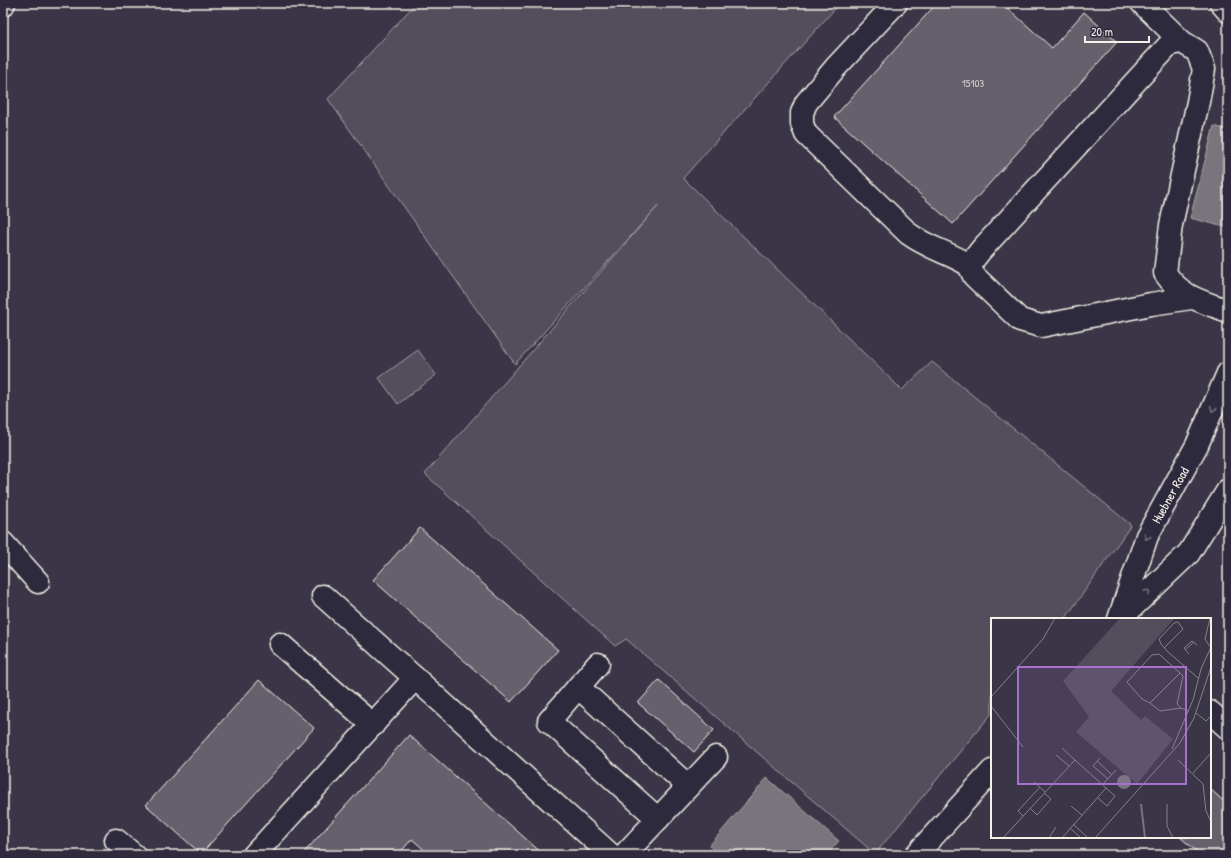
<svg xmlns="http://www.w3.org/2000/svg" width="1231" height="858" viewBox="0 0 1231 858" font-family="'Patrick Hand',sans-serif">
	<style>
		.green { fill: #534e5c; stroke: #a4a0a2 }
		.water { fill: #78747b; stroke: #aaa6a7 }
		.building { fill: #65616c; stroke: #f4f1e8 }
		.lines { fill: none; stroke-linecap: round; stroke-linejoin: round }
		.minor-casing { stroke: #f4f1e8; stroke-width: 25 }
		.major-casing { stroke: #f4f1e8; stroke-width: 25 }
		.minor { stroke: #2f2a3d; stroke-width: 22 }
		.major { stroke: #2f2a3d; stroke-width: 22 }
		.oneway { stroke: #747079 }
		.labels { text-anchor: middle; stroke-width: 3; stroke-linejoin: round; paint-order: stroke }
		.number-label { font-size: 11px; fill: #d0cdc9 }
		.street-label { font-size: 13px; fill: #f4f1e8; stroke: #2f2a3d }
		.inset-river { fill: none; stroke: #78747b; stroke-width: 2 }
		.inset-road { fill: none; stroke: #858187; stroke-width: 1 }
		.view { fill: #a571cd; fill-opacity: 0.15; stroke: #a571cd; stroke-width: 2 }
		.inset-edge { fill: none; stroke: #f4f1e8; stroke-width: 2 }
	</style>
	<rect width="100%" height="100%" fill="#3b3647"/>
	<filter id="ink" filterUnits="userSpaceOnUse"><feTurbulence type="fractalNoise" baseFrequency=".025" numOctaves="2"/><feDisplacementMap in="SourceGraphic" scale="8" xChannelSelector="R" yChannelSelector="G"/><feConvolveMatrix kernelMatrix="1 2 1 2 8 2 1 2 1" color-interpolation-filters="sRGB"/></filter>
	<g filter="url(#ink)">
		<g class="green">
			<polygon points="416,3 840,3 683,178 902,390 932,362 1131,525 1065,619 992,619 992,713 875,854 626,639 615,646 425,474 659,205 515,364 328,99"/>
			<polygon points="418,350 436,375 398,404 379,378"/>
		</g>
		<g class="water">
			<polygon points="1214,126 1228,130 1228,216 1225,227 1190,218"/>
			<polygon points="767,778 839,841 826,855 720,855 709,846"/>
		</g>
		<g class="building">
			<polygon points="937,3 1002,3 1052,48 1084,12 1117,42 953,224 834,117"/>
			<polygon points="420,528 558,650 511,702 373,580"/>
			<polygon points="259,680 314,728 201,854 146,805"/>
			<polygon points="659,680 714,730 694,752 638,703"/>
			<polygon points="409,735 544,855 430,855 412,839 398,855 302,855"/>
			<polygon points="1210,789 1228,805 1228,848 1222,855 1201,855 1180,837 1210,837"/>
			<polygon points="691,851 696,855 688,855"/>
		</g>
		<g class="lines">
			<g class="minor-casing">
				<g id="minor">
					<path d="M896,3l-60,64 -30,36 -4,10v11l4,10 103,100c19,14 41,19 60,31"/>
					<polyline points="1142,3 1182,42"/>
					<polyline points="1221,3 1228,11"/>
					<polyline points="3,5 4,3"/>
					<path d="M1191,298l-40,6 -110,22 -21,-6 -46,-44 -5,-11 12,-15 189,-206 12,-2 15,9 7,18 -6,33 -27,123 -6,48c17,25 36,28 63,38"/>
					<polyline points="3,543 38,582"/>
					<polyline points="323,596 415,678"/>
					<polyline points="280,644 373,725"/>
					<polyline points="598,664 549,721 658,819"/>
					<polyline points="578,687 688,786"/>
					<polyline points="1210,712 1228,728"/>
					<polyline points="116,840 134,855"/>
					<polyline points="254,855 415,678 611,855"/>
					<polyline points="624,855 716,757"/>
				</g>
			</g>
			<g class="major-casing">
				<g id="major">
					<polyline points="1122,617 1189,553 1228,490"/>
					<polyline points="1119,619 1147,536 1197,445 1228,373"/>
					<polyline points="916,855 992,771"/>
				</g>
			</g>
			<use href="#minor" class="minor"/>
			<use href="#major" class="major"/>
		</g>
		<defs><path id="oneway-chevron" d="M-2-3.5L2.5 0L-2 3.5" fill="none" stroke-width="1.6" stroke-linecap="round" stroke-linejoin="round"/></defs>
		<g class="oneway">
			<use href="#oneway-chevron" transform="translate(1213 409) rotate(113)"/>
			<use href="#oneway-chevron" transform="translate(1147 537) rotate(113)"/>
			<use href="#oneway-chevron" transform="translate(1148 592) rotate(-44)"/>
		</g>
	</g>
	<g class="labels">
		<g class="number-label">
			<text x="973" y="87">15103</text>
		</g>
		<g class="street-label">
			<text transform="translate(1170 495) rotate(-61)" y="5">Huebner Road</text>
		</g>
	</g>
	<g transform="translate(991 618)">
		<rect width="220" height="220" fill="#3b3647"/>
		<path d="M129,0h55l-64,73 30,29 4,-4 28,23 -36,45 -61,-52 13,-15 -26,-36z" fill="#534e5c"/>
		<path d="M126 164a7 7 0 1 1 14 0a7 7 0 1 1-14 0Z" fill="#78747b"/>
		<path class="inset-river" d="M150,186l4,34"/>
		<path class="inset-road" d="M219,0l-5,21 6,9M173,30l19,-19 -5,-7 -4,1 -15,16 2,5 6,7 31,27M194,32l9,-8M198,36l-5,-6 8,-7 5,4M0,79l52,-58 12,-21M159,85l-8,-4 -15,-17 25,-27 7,-1 21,19M0,88l32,41M190,90l-4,-4 6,-28 -3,-3 -30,30 10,8 21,-3 8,3M205,95l10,8 5,-5M71,130l13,12M181,131l21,-49 8,-31 10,-22M65,137l13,11M109,140l-7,8 15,13M187,142l25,24 3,27 5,11M106,143l15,14M202,155l18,-20M43,164l11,10M111,167l14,-15M107,180l9,8 8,-10 -9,-8M176,186v22l6,12M80,188l11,9M39,190l7,7 14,-16 -7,-6M32,198l-5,-5 22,-24M82,206l15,14M79,210l11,10M12,220l72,-78 31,28 -44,50M58,220l7,-11M104,220l85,-95 14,-25 17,-51"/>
		<path class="view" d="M27,49h168v117h-168z"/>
		<rect width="220" height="220" class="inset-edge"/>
	</g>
	<rect width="1231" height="858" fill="none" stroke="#2f2a3d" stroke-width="16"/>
	<rect x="8" y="8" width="1215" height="842" fill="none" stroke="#f4f1e8" stroke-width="1.5" filter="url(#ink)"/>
	<path d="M1085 36v6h64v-6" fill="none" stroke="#f4f1e8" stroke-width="2"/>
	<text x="1091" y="36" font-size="12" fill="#f4f1e8" stroke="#2f2a3d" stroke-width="3" paint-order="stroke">20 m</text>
</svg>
